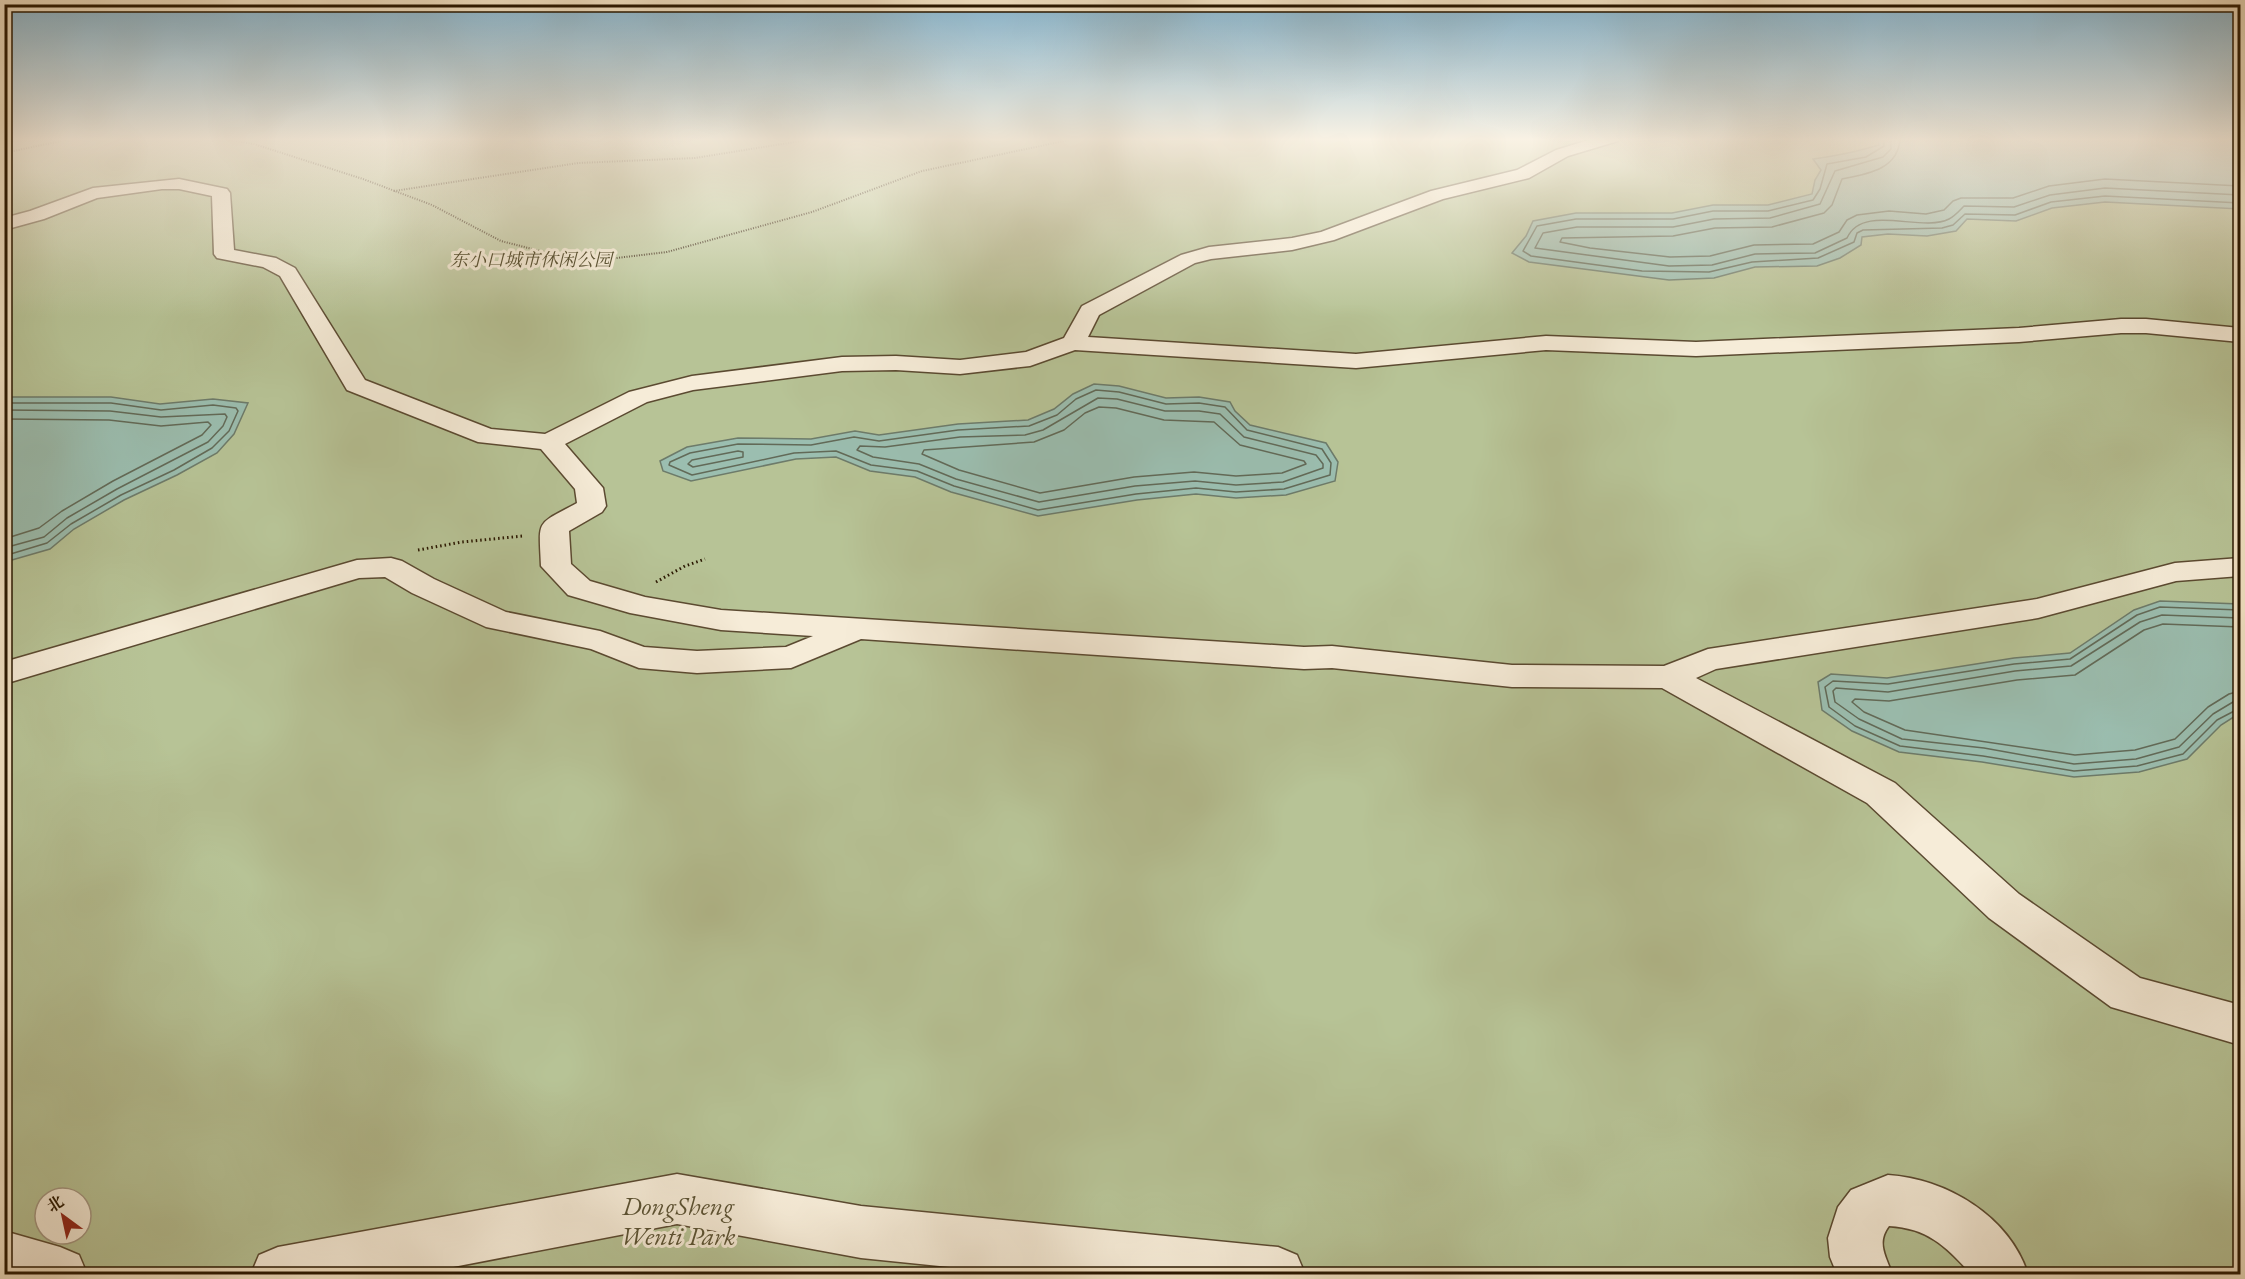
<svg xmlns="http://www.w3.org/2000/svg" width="2245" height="1279" viewBox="0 0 2245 1279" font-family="'EB Garamond','Noto Serif SC',serif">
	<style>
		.green { fill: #b7c396; stroke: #706d4b; stroke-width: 1.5; fill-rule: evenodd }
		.water { fill: #9bbeb0; stroke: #6d7b6a; stroke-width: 1.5 }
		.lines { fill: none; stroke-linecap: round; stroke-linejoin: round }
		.shore { stroke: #626a58; stroke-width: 1.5 }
		.minor-casing { stroke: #5b4a31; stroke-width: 3 }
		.path-far1 { stroke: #291700; stroke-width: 2; stroke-dasharray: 1 1.5; stroke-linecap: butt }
		.path { stroke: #291700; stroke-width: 3; stroke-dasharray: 1.5 3; stroke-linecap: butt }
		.minor { fill: #f6ecd8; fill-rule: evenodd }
		.labels { text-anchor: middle; stroke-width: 6; stroke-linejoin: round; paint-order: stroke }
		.far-park-label { font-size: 18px; font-style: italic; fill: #5b5334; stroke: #f6ecd8 }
		.near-park-label { font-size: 26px; font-style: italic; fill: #5b5334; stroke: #f6ecd8 }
	</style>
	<rect width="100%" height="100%" fill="#f1e1c3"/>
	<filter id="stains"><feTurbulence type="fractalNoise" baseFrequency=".00333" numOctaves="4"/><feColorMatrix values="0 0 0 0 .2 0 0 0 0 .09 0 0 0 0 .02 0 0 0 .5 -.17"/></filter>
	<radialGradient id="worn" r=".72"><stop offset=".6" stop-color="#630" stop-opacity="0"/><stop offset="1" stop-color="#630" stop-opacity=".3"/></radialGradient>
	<path class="green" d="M5,138h2235v1136h-2235zM45,1198h36v36h-36z"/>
	<g class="water">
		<path d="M1877,138h363v71l-135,-7 -53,6 -36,13 -49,-2 -11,12 -29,5 -39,-2 -26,3 -1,8 -21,13 -23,8 -62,1 -41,11 -45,2 -140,-18 -17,-9 14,-17 7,-15 43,-8h96l41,-8h55l44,-11 3,-14 6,-10 -8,-11c23,-3 43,-7 66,-14z"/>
		<polygon points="1094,384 1119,386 1166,398 1199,397 1230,402 1235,411 1250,425 1326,443 1338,462 1335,481 1286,495 1236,498 1196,494 1137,500 1038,516 951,492 915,477 870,471 836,457 796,459 691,481 663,471 660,461 687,447 738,438 811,439 855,431 879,435 958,424 1028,420 1054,409 1073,394"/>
		<polygon points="4,397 111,397 160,404 213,399 248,403 234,434 217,453 177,475 124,500 74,529 50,549 5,562"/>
		<polygon points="2160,601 2240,604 2240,713 2221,725 2187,759 2139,772 2074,777 1982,762 1899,752 1852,731 1822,710 1818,682 1831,674 1887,678 2014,658 2070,653 2134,610"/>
	</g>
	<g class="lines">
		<g class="shore">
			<polyline points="1883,138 1884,146 1866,157 1827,164 1820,189 1813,200 1768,211 1713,211 1673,219 1576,219 1537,226 1523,251 1531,256 1642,271 1709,272 1752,262 1818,258 1854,242 1857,233 1863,230 1942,228 1953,225 1965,214 2015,215 2051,202 2105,196 2240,203"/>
			<path d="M1891,138v11l-8,8 -48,14 -15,33 -50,14 -56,1 -41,8h-96l-34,6 -8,15 134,18 43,-1 43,-11 60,-1 32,-15c16,-35 74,-5 102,-19 6,-3 11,-9 15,-13l50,1 36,-12 55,-7 135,7"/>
			<path d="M1900,138c-1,31 -32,36 -58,41l-10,26 -8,8 -52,14 -57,1 -42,8 -111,2 -2,4 30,6 80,9 40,-1 44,-11 59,-1 26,-12 8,-12 10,-5 32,-4 37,3 18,-4 9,-9 8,-3h52l36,-12 56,-7 135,7"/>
			<polygon points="1096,390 1119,392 1166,404 1199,403 1225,407 1247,430 1322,449 1331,463 1330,475 1284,489 1236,492 1196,488 1136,494 1038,510 954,486 917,471 871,465 836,451 794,453 692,475 669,465 670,462 690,453 738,444 811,445 854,437 879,441 958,430 1029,426 1057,415 1076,399"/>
			<polygon points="1098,398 1117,399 1165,411 1199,411 1220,414 1244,437 1316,455 1323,464 1323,468 1283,482 1236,485 1195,481 1135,486 1039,502 956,479 919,464 873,457 857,450 860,446 885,447 960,437 1025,435 1043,430"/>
			<polyline points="4,403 111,403 161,410 213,405 236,408 238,411 229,431 212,448 174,470 121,495 71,524 47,543 4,556"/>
			<polygon points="1099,407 1116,408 1164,420 1214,422 1240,445 1304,461 1306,464 1282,473 1236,476 1194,472 1134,477 1040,493 959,470 922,454 924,450 1034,442 1064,430 1085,413"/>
			<polyline points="4,410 110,411 161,417 225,414 227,417 223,426 208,442 117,489 67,518 44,537 4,548"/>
			<polyline points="4,419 109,420 161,426 208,422 211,425 202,435 113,481 62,511 39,528 4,539"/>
			<polygon points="738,451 743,452 743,457 693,467 688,464 692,460"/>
			<polyline points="2240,610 2160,607 2137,615 2070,659 2014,664 1888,684 1833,681 1825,687 1829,707 1855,726 1900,746 1983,756 2074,771 2137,766 2183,754 2217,720 2240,708"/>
			<polyline points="2240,618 2162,615 2140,622 2071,666 2015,671 1888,692 1836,688 1833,691 1835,702 1859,719 1902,739 1984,748 2074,764 2136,759 2179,747 2213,714 2233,702 2240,701"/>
			<polyline points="2240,627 2163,624 2144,630 2075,675 2017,680 1889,701 1855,699 1852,702 1864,712 1905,730 2075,755 2135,750 2175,739 2208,707 2229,694 2240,691"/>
		</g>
		<g class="minor-casing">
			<g id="minor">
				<path d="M1595,138h25l-2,3 -50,15 -39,22 -86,21 -109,41 -42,10 -81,9 -16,4 -96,52 -11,22 268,17 190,-18 150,6 323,-14 102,-9h25l94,9v14l-94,-9h-25l-102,9 -323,14 -150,-6 -190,18 -281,-18 -45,16 -70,8 -64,-4 -54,1 -149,19 -46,12 -82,42 38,44 3,18 -4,6 -33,19 2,33 19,17 55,16 76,13 583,37 28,-1 180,19 152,1 44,-17 329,-50 138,-36 65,-5v18l-64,5 -138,37 -322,51 -20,9 199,105 124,111 121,84 100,27v40l-129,-38 -122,-89 -122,-115 -205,-115 -150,-1 -180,-19 -28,1 -443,-30 -70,29 -94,5 -58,-5 -48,-19 -105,-22 -74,-34 -27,-16 -26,1 -355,106v-22l353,-102 34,-2 11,3 32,18 72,33 94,19 44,16 53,4 89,-4 27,-11 -92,-6 -91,-17 -62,-18 -27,-29c-2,-48 -6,-40 36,-63l-2,-14 -34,-40 -63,-7 -131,-52 -67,-114 -17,-9 -46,-9 -3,-4 -2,-58 -33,-7h-17l-65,9 -53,21 -40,11v-12l26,-7 63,-23 86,-9 48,10 3,4 4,57 42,8 19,10 70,112 126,49 54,5 84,-42 63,-16 150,-19 54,-1 64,4 66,-8 38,-14 18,-32 99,-51 28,-8 83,-9 29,-6 110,-41 86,-21 39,-20z"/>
				<polygon points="677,1174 861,1206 1278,1247 1297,1255 1305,1274 1018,1274 861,1258 677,1224 417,1274 251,1274 259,1255 278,1247"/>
				<path d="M1888,1175c59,4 121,41 140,99h-57c-25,-28 -44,-46 -82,-48 -13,17 -3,30 3,48h-55l-7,-17 -2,-19 10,-31 13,-17z"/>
				<polygon points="4,1231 60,1247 79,1255 87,1274 4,1274"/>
			</g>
		</g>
		<g class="path-far1">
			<polyline points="219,138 254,144 363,179 432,205 501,241 583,262 667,252 812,212 922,171 1078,138"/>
			<polyline points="4,153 75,138"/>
			<polyline points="394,191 578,163 695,158 819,138"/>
		</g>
		<g class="path">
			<polyline points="418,550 462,542 523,536"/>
			<polyline points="656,582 685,566 705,559"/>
		</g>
		<use href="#minor" class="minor"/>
	</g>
	<linearGradient id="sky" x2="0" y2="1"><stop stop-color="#89b8d2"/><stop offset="0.44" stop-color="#f9f2e4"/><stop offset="1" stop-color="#f9f2e4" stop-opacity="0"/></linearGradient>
	<rect width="2245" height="317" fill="url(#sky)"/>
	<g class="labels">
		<g class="far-park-label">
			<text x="531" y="266">东小口城市休闲公园</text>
		</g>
		<g class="near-park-label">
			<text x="678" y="1215">DongSheng<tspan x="678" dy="30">Wenti Park</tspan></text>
		</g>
	</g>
	<rect width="2245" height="1279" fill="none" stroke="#f1e1c3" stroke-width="24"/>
	<rect x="6" y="6" width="2233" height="1267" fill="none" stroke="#291700" stroke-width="3"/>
	<rect x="12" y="12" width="2221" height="1255" fill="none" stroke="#291700" stroke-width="1.5"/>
	<g transform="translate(63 1216) rotate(327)"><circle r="28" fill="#f6ecd8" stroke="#a49782" stroke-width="1.5"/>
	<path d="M0-4.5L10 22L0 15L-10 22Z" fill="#8f2418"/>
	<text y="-9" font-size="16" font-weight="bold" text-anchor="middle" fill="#291700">北</text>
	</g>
	<rect width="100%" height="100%" filter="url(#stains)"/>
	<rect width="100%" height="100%" fill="url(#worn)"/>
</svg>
